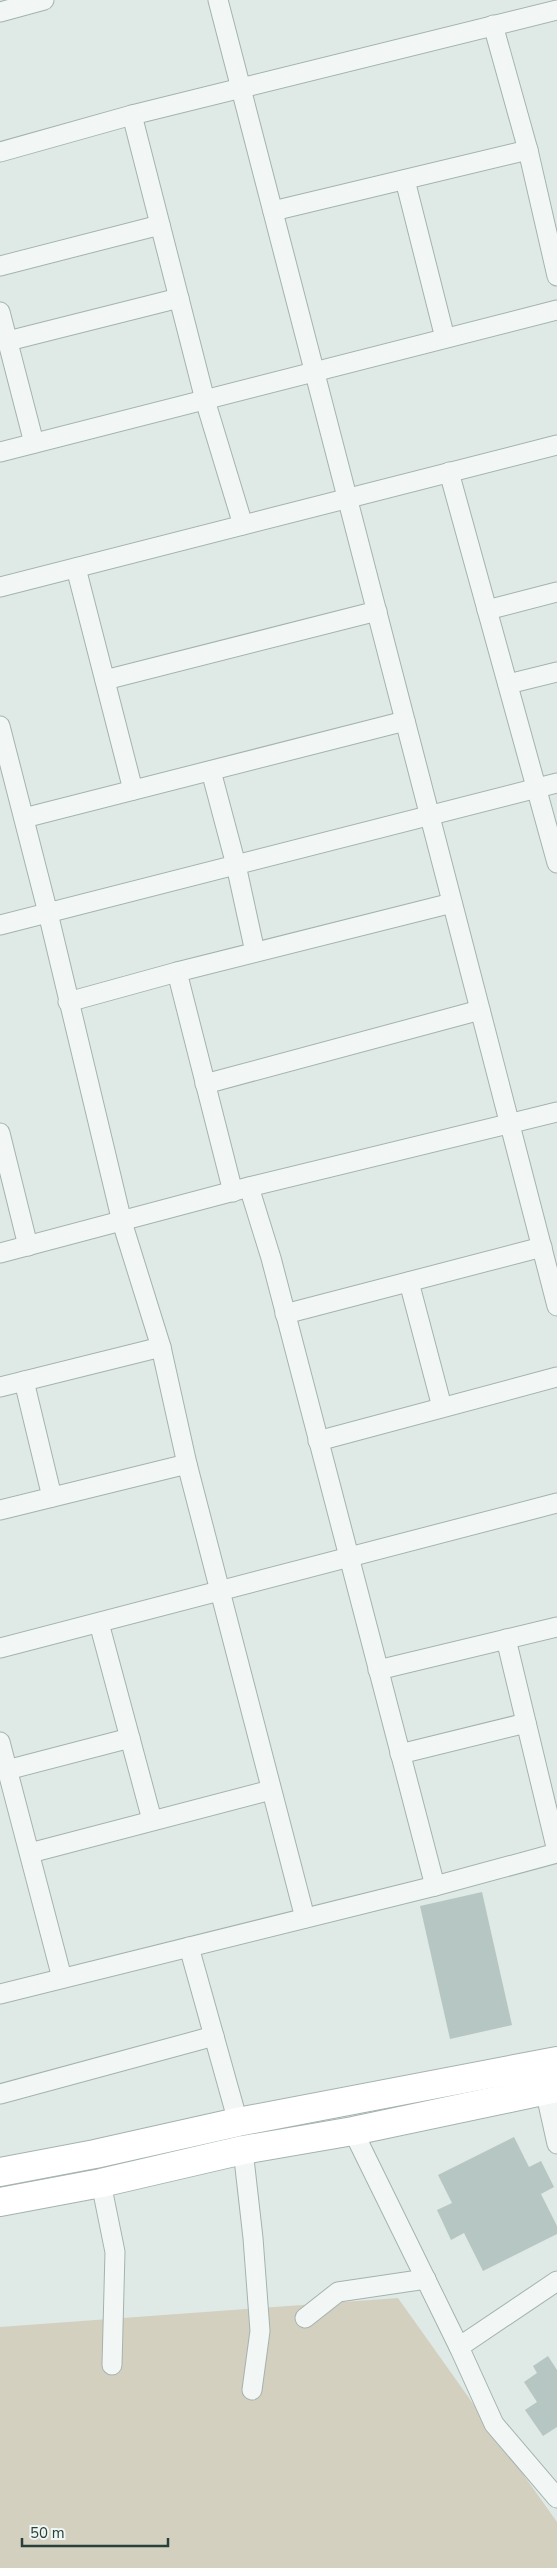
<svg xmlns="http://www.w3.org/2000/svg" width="557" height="2568" viewBox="0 0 557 2568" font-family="'Nunito Sans',sans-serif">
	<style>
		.green { fill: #d3d0c0 }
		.building { fill: #b6c6c2 }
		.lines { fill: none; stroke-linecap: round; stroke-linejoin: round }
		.street-casing { stroke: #a4b3af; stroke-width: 21 }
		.secondary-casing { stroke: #a4b3af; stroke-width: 30 }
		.street { stroke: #f2f7f6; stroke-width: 19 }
		.secondary { stroke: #fff; stroke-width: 28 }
	</style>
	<rect width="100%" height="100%" fill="#dfe9e6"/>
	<polygon class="green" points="398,2298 557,2522 557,2568 0,2568 0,2327"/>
	<g class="building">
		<polygon points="482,1892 512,2025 450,2039 420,1906"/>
		<polygon points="514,2137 529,2167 541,2161 554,2187 541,2194 557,2226 557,2234 483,2271 464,2233 451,2240 437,2210 452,2203 438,2175"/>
		<polygon points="548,2356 557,2370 557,2427 543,2436 525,2410 537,2402 524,2382 537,2373 533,2366"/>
	</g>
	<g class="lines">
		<g class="street-casing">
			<g id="street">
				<polyline points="218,0 557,1306"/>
				<polyline points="0,12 44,0"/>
				<polyline points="493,25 528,150 557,276"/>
				<polyline points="132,115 205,400 243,525"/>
				<polyline points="0,152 132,115 557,10"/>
				<polyline points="405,180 445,338"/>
				<polyline points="273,211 528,150"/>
				<polyline points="0,266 160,225"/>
				<polyline points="0,312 34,443"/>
				<polyline points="8,341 179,298"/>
				<polyline points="0,452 557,310"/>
				<polyline points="449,472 557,863"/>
				<polyline points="76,568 133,790"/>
				<polyline points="0,587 557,445"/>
				<polyline points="487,610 557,592"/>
				<polyline points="105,680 377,611"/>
				<polyline points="508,684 557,672"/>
				<polyline points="0,726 48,913 122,1222 161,1347 187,1464 305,1918"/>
				<polyline points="211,771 236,865 255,952"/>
				<polyline points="24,818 405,721"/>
				<polyline points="0,925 557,783"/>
				<polyline points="177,972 233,1192"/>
				<polyline points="68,1002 177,972 452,903"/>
				<polyline points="205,1084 480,1010"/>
				<polyline points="0,1133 28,1246"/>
				<polyline points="249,1187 271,1258 435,1886"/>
				<polyline points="0,1253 249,1187 557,1112"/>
				<polyline points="409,1282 442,1407"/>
				<polyline points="285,1314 542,1247"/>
				<polyline points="24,1381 52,1497"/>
				<polyline points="0,1387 161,1347"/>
				<polyline points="318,1441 557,1377"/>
				<polyline points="0,1510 187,1464"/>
				<polyline points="99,1623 152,1820"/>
				<polyline points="506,1639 557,1851"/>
				<polyline points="0,1648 557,1503"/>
				<polyline points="378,1670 557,1627"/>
				<polyline points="0,1742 62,1978"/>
				<polyline points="400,1754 526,1723"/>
				<polyline points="7,1770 130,1738"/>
				<polyline points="30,1853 271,1790"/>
				<polyline points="189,1947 238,2122"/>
				<polyline points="0,1994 435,1886 557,1853"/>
				<polyline points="545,2090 557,2144"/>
				<polyline points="0,2094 214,2036"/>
				<polyline points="353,2131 459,2347 494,2424 557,2498"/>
				<polyline points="243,2150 253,2238 260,2331 252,2390"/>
				<polyline points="101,2183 115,2252 112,2365"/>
				<polyline points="305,2318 338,2292 426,2279"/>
				<polyline points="459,2347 557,2281"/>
			</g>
		</g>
		<g class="secondary-casing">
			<g id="secondary">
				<polyline points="0,2172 95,2154 238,2122 557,2061"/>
				<polyline points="0,2202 101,2183 243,2150 353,2131 557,2088"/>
			</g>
		</g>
		<use href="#street" class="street"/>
		<use href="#secondary" class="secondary"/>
	</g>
	<path d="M22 2538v8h146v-8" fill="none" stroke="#28403a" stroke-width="2.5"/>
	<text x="30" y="2538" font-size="15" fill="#28403a" stroke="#eff6f4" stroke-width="4" paint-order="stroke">50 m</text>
</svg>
